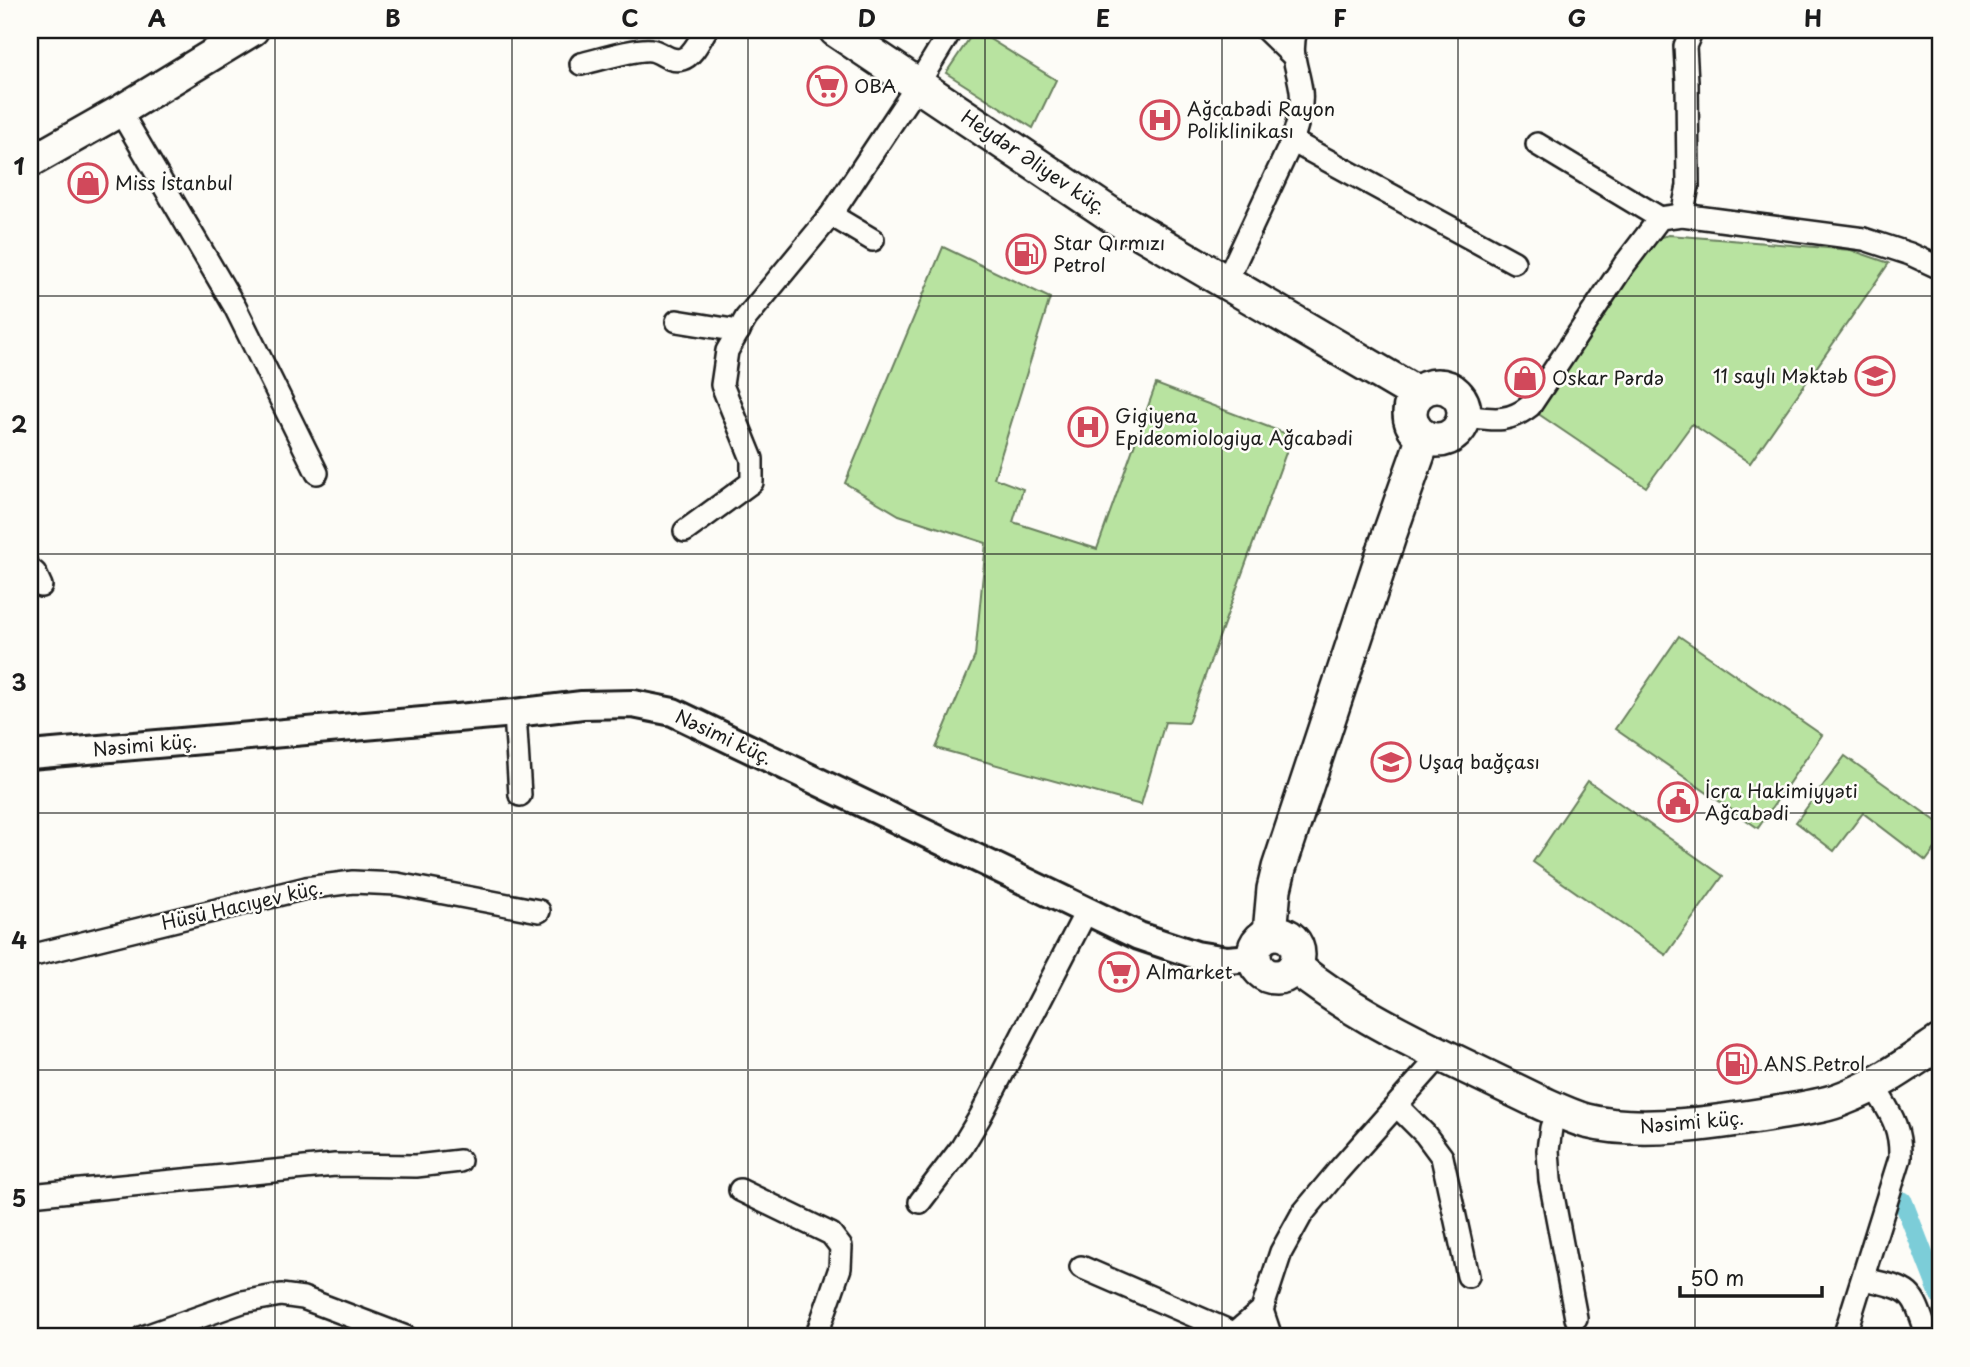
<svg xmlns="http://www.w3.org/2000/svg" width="1970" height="1367" viewBox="0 0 1970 1367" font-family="'Playpen Sans',sans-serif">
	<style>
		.green { fill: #b8e3a0; stroke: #6a805e; stroke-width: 2 }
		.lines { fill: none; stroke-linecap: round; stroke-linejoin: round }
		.canal { stroke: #7ccdd8; stroke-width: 19 }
		.minor-casing { stroke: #1c1c1c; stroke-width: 26 }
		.tertiary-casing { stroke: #1c1c1c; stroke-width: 32 }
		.secondary-casing { stroke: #1c1c1c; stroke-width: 35 }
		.primary-casing { stroke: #1c1c1c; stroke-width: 38 }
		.minor { stroke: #fdfcf7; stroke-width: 21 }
		.tertiary { stroke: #fdfcf7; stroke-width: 26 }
		.secondary { stroke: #fdfcf7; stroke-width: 30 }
		.primary { stroke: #fdfcf7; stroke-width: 33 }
		.grid { fill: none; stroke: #1c1c1c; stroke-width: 2; stroke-opacity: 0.55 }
		.labels { text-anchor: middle; stroke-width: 5; stroke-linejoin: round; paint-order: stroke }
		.poi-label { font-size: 19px; fill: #1c1c1c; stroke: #fdfcf7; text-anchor: start }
		.street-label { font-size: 19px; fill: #1c1c1c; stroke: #fdfcf7 }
		.neatline { fill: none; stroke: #1c1c1c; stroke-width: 2.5 }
		.grid-label { font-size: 23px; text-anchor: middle; font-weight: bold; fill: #1c1c1c }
	</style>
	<rect width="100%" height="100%" fill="#fdfcf7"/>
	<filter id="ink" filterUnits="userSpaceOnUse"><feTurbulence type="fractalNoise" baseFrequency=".0143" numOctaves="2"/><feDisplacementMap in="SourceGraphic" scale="14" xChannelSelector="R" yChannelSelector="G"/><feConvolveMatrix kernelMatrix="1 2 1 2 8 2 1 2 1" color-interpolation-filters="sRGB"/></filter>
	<g filter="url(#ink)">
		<g class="green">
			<polygon points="975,30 1056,80 1033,128 946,73"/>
			<polygon points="1669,235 1851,250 1889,263 1750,463 1692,424 1646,487 1537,413 1653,239"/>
			<polygon points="943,247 1050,298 994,478 1023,489 1013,522 1097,549 1156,384 1292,436 1188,723 1165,722 1141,805 936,748 975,656 986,543 899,515 845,483"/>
			<polygon points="1679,636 1822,735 1758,828 1615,729"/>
			<polygon points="1845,756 1940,824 1940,842 1926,861 1863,813 1834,851 1796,822"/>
			<polygon points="1588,781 1723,876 1666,955 1533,862"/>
		</g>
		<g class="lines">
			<polyline class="canal" points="1903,1201 1940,1296"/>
			<g class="minor-casing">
				<g id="minor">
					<polyline points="1266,30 1293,56"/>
					<path d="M581,64c17,-4 55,-16 70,-14 11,2 19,13 31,9 11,-3 18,-20 24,-29"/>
					<polyline points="120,111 235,307 317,473"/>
					<polyline points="1292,141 1514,262"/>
					<polyline points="1537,144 1660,218"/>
					<polyline points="831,215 873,240"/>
					<polyline points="1682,215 1688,186 1687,82 1685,46 1692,30"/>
					<path d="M1226,282l66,-141c5,-15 11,-34 9,-50 -3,-24 -12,-35 -5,-61"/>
					<polyline points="677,321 739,331"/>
					<path d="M1464,416c27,3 43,8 66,-10l94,-141 36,-47 22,-3 182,24 46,15 30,14"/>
					<polyline points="685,531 752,482 752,459 722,385 727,351 746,318 831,215 918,84 951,30"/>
					<polyline points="30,569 35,573 41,586"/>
					<polyline points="515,713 520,795"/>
					<polyline points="30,956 306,888 353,882 397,884 539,911"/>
					<polyline points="1397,1106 1425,1134 1442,1157 1468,1276"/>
					<polyline points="1557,1110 1551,1128 1548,1150 1550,1180 1576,1318"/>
					<polyline points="740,1190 831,1234 841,1247 840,1268 816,1337"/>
					<polyline points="30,1195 335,1165 416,1166 460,1161"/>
					<polyline points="920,1202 962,1147 980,1117 1087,910"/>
					<polyline points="1081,1267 1236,1334"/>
					<path d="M1864,1279c50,11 48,10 64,58"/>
					<polyline points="1262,1310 1271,1337"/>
					<polyline points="143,1337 242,1302 281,1295 303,1298 406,1337"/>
					<polyline points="1230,1337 1262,1310 1281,1252 1302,1214 1338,1171 1441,1055"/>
					<path d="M1844,1337l56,-179c1,-33 -11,-46 -26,-72"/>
				</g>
			</g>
			<g class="tertiary-casing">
				<polyline id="tertiary" points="30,755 515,713 582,705 633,704 673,712 1139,936 1196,955 1227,960 1253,958"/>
			</g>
			<g class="secondary-casing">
				<polyline id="secondary" points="30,162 120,111 253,30"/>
			</g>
			<g class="primary-casing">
				<g id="primary">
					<polyline points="836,30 1113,216 1417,394"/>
					<circle cx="1437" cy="413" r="27"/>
					<circle cx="1276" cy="955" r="22"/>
					<polyline points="1270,933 1274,889 1279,868 1390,533 1424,437"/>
					<path d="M1295,967c47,38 101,66 155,92 29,14 58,28 87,42 16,7 32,15 49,20 55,14 135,1 191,-8 22,-4 46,-6 67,-15 35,-13 65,-35 96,-56"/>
				</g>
			</g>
			<use href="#minor" class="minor"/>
			<use href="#tertiary" class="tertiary"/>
			<use href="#secondary" class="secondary"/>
			<use href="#primary" class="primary"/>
		</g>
	</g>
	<path class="grid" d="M275,30v1307M512,30v1307M748,30v1307M985,30v1307M1222,30v1307M1458,30v1307M1695,30v1307M30,296h1910M30,554h1910M30,813h1910M30,1070h1910"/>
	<defs>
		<g id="supermarket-ring" transform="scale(2.0125)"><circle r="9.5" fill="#fdfcf7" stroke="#d1495b" stroke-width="1.5"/><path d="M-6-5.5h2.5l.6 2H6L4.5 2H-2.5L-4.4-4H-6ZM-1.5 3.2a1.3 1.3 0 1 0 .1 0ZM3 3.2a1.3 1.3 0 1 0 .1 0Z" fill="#d1495b"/></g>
		<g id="hospital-ring" transform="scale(2.0125)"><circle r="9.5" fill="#fdfcf7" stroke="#d1495b" stroke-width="1.5"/><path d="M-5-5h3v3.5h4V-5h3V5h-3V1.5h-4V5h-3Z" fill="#d1495b"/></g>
		<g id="shop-ring" transform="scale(2.0125)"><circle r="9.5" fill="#fdfcf7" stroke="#d1495b" stroke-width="1.5"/><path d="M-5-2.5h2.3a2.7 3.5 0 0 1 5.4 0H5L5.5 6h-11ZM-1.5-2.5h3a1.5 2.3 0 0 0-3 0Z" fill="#d1495b"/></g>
		<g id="fuel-ring" transform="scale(2.0125)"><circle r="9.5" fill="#fdfcf7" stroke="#d1495b" stroke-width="1.5"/><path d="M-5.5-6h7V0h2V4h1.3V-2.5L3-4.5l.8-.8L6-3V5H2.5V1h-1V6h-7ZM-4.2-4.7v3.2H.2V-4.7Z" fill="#d1495b"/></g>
		<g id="school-ring" transform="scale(2.0125)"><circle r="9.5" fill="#fdfcf7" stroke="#d1495b" stroke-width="1.5"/><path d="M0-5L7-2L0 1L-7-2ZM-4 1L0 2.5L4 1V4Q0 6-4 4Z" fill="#d1495b"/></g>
		<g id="civic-ring" transform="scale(2.0125)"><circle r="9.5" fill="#fdfcf7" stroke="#d1495b" stroke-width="1.5"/><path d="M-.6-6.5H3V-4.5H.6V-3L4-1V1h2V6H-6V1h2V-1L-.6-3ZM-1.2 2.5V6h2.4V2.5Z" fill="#d1495b"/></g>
	</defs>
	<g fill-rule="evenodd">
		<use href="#supermarket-ring" x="827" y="86"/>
		<use href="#hospital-ring" x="1160" y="120"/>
		<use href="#shop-ring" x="88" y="183"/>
		<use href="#fuel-ring" x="1026" y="254"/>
		<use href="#school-ring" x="1875" y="376"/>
		<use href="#shop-ring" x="1525" y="378"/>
		<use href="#hospital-ring" x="1088" y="427"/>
		<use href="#school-ring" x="1391" y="762"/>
		<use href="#civic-ring" x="1678" y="802"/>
		<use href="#supermarket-ring" x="1119" y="972"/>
		<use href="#fuel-ring" x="1737" y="1064"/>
	</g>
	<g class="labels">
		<g class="poi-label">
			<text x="854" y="93">OBA</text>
			<text x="1187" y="116">Ağcabədi Rayon<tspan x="1187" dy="22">Poliklinikası</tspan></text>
			<text x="115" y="190">Miss İstanbul</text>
			<text x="1053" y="250">Star Qırmızı<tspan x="1053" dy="22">Petrol</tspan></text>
			<text x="1848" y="383" text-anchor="end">11 saylı Məktəb</text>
			<text x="1552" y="385">Oskar Pərdə</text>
			<text x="1115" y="423">Gigiyena<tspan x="1115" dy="22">Epideomiologiya Ağcabədi</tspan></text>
			<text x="1418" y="769">Uşaq bağçası</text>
			<text x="1705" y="798">İcra Hakimiyyəti<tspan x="1705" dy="22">Ağcabədi</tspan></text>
			<text x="1146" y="979">Almarket</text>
			<text x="1764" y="1071">ANS Petrol</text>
		</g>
		<g class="street-label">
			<text transform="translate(1034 162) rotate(34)" y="7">Heydər Əliyev küç.</text>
			<text transform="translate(724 737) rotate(25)" y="7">Nəsimi küç.</text>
			<text transform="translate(145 745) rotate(-5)" y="7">Nəsimi küç.</text>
			<text transform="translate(242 905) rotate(-13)" y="7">Hüsü Hacıyev küç.</text>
			<text transform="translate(1692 1122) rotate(-5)" y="7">Nəsimi küç.</text>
		</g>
	</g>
	<rect width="1970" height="1367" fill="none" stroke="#fdfcf7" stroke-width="77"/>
	<path d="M1680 1286v10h142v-10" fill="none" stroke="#1c1c1c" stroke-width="3.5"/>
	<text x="1690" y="1286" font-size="21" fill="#1c1c1c" stroke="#fdfcf7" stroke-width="5" paint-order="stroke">50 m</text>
	<rect x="38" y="38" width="1894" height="1290" class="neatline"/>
	<g class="grid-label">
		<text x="157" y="27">A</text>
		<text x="393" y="27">B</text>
		<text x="630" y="27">C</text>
		<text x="867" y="27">D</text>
		<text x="1103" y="27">E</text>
		<text x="1340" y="27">F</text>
		<text x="1577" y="27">G</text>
		<text x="1813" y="27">H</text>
		<text x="19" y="175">1</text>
		<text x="19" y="433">2</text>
		<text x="19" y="691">3</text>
		<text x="19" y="949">4</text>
		<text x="19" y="1207">5</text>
	</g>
</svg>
